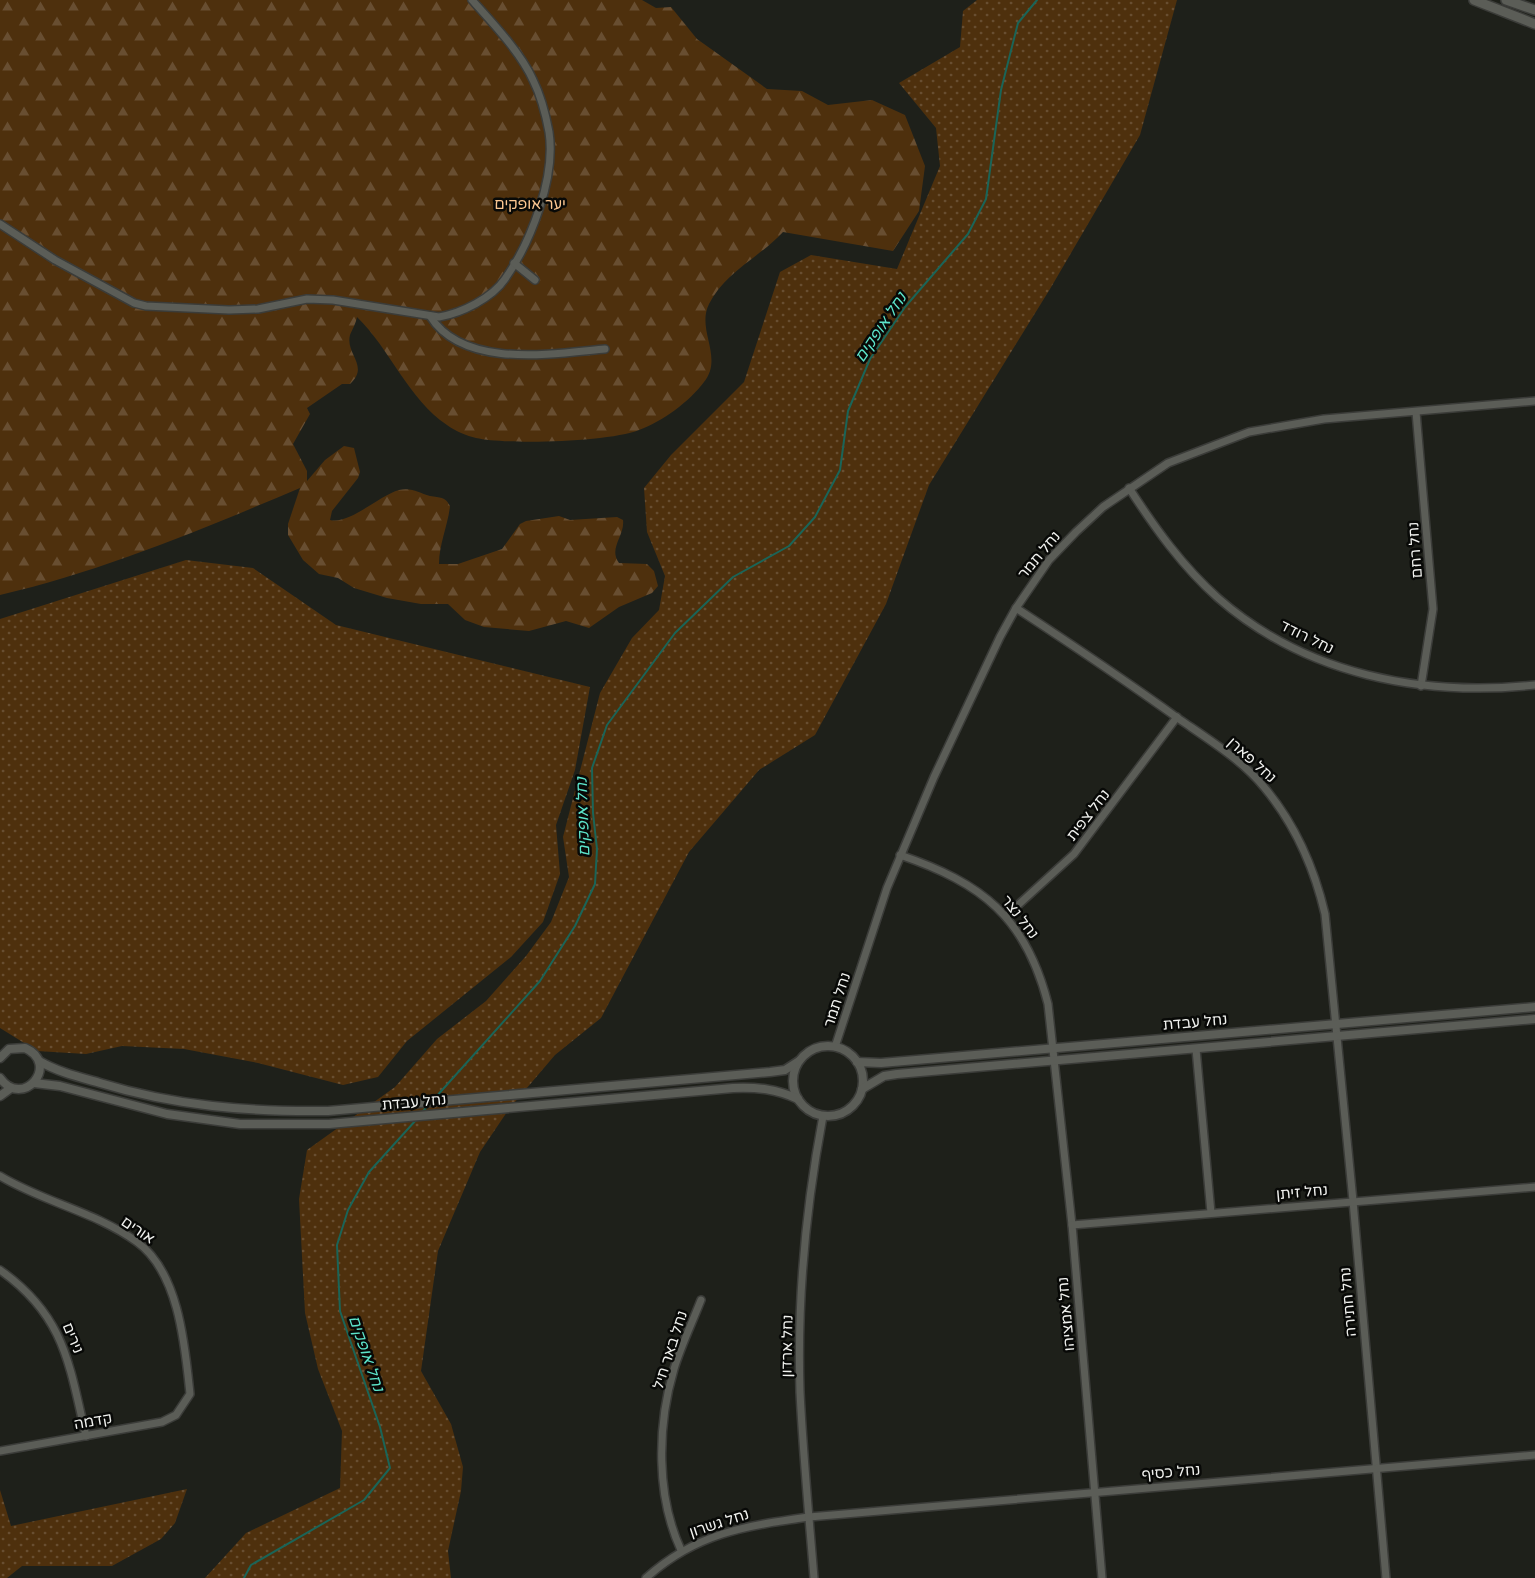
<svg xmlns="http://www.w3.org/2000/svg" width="1535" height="1578" viewBox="0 0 1535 1578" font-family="'Varela Round',Heebo,sans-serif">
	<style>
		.grass { fill: url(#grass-dots) }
		.forest { fill: url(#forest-firs) }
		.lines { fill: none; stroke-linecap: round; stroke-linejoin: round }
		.stream { stroke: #1a6558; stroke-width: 2 }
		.minor-casing { stroke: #3b3c39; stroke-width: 10 }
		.tertiary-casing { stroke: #3b3c39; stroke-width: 11 }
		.secondary-casing { stroke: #3b3c39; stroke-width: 12 }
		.minor { stroke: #5b5d57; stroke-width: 7 }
		.tertiary { stroke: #5b5d57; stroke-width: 8 }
		.secondary { stroke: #5b5d57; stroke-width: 9 }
		.labels { text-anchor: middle; stroke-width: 5; stroke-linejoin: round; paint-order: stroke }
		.park-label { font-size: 15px; fill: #fec892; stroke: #080907 }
		.street-label { font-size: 15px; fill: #f1f2ef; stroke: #080907 }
		.water-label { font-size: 16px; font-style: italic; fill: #5de4ca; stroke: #080907 }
	</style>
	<defs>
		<pattern id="grass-dots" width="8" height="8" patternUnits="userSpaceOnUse" patternTransform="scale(1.5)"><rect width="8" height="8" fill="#4e300d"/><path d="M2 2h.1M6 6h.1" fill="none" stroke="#684e31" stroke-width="1.8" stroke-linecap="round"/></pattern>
		<pattern id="forest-firs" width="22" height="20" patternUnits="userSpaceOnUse" patternTransform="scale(1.5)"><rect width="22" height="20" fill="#4e300d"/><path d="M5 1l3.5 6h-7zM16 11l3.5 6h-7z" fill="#684e31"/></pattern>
	</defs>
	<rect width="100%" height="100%" fill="#1e201a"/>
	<g class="grass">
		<polygon points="977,0 1177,0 1140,135 1050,289 929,485 886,604 815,735 759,770 689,852 601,1018 555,1055 509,1109 480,1152 438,1251 421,1371 451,1424 463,1467 461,1491 448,1551 451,1578 205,1578 246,1533 340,1488 342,1431 318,1369 305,1313 299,1199 307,1150 395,1087 437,1039 486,1001 526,956 551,922 569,877 563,837 600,693 632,638 659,610 665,576 647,532 644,488 671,455 744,382 780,272 811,255 897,269 940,166 936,128 899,83 960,47 963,11"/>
		<polygon points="186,560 253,568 336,625 590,687 575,770 556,825 560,874 543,922 511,957 407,1041 378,1077 343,1085 258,1063 184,1049 122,1046 86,1054 37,1051 0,1028 0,619"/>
		<polygon points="187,1489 175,1523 161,1539 112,1566 22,1566 7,1578 0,1578 0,1490 11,1526"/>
	</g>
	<path class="forest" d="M0,0h642l14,8 15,-1 26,32 70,50 35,2 26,14 44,-5 33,15 20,51 -6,45 -26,40 -110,-19c-23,25 -58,40 -74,72 -13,26 15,53 -5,78 -15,20 -41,39 -65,48 -30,12 -131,15 -163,8 -9,-2 -21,-7 -29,-13 -38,-25 -57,-76 -90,-108 -1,6 -5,13 -7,18 -5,19 20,31 0,49h-8l-35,24 3,6 -17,30 14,27v10l18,-21 19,-14 10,2 6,24 -2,6 -26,33 -2,9c19,5 50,-25 69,-30 13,-3 20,3 31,6 10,2 15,0 20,10 -2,19 -11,38 -11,58h19l44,-15 18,-25 6,-3 33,-5 11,4 47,-3 6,3c2,16 -15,28 -4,43l28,1 7,7 4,15 -6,7 -33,14 -30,21 -23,-7 -37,10 -45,-4 -19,-7 -17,-16h-27l-34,-6 -33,-10 -16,-10 -19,-4 -16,-14 -15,-25v-11l12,-36c-97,41 -197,83 -300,107z"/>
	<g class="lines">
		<g class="stream">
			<polyline points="435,1098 540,981 575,926 595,884 597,849 593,813 592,768 607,725 675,633 733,577 789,546 815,517 840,470 848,411 870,359 905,307 968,234 986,199 1001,90 1018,23 1037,0"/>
			<polyline points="421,1113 430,1104"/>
			<polyline points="244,1578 251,1565 364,1500 390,1468 380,1427 340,1311 337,1245 348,1210 369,1172 416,1120"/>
		</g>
		<g class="minor-casing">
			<g id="minor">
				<path d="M0,224l55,36 79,43 12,3 83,4 29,-1 49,-10 26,1 106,17c23,-4 53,-19 66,-38 26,-37 51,-102 44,-147 -3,-16 -9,-38 -16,-52 -12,-27 -41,-58 -61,-80"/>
				<polyline points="514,263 535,280"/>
				<path d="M430,316c33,53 122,38 175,33"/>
				<polyline points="1416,412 1433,609 1421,686"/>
				<path d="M1129,488c26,40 53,78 89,110 88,77 204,99 317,87"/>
				<path d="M1016,608c55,36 110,73 163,111 29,20 63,41 85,68 31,37 50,80 61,127l28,287 33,377"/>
				<path d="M900,855c82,28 126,62 148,149l24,221 30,353"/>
				<polyline points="1006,916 1074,854 1177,717"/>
				<polyline points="835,1047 887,888 934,777 1000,637 1016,608 1049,560 1076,532 1103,507 1168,463 1249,432 1324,419 1535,401"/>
				<polyline points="1196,1049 1211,1213"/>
				<path d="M0,1176c43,26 96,36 137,66 42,30 48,104 53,152l-14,21 -14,7 -162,29"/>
				<polyline points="1072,1225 1535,1187"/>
				<path d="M0,1270c65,46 69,94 86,166"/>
				<path d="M681,1550c-25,-54 -24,-124 -7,-181 7,-23 18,-46 27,-69"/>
				<path d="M646,1578c50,-45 99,-52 163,-61l726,-62"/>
				<path d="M814,1578c-5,-62 -11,-124 -14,-186 -3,-92 6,-186 23,-276"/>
			</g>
		</g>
		<g class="tertiary-casing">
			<g id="tertiary">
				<circle cx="828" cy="1081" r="35"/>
				<path d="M0,1058l9,-9 16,-1c36,16 -2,62 -25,30"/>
				<path d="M39,1061c19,11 40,16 61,22 75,23 149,29 228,28l442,-39 15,-2 14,-9"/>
				<polyline points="857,1062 881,1063 1535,1007"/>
				<path d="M34,1083l26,3 107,28 73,10h89l404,-36c25,-1 43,1 65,11"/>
				<polyline points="862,1089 884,1076 897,1074 1535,1019"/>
				<polyline points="0,1096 11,1088"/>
			</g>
		</g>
		<g class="secondary-casing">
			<g id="secondary">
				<polyline points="1474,0 1535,24"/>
				<polyline points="1506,0 1535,10"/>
			</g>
		</g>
		<use href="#minor" class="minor"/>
		<use href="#tertiary" class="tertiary"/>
		<use href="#secondary" class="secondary"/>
	</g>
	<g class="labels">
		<g class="park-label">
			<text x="530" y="209">יער אופקים</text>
		</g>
		<g class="street-label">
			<text transform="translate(1415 550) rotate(-94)" y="5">נחל רחם</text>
			<text transform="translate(1039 555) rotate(-50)" y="5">נחל תמר</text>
			<text transform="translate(1307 637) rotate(26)" y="5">נחל רודד</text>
			<text transform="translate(1252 760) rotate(42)" y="5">נחל פארן</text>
			<text transform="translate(1088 815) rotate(-52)" y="5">נחל צפית</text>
			<text transform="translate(1020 917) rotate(52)" y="5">נחל נצר</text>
			<text transform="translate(837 1000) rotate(-72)" y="5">נחל תמר</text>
			<text transform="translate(1195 1022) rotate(-5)" y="5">נחל עבדת</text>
			<text transform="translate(414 1102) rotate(-5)" y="5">נחל עבדת</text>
			<text transform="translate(1302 1192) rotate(-5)" y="5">נחל זיתן</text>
			<text transform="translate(138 1230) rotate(34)" y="5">אורים</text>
			<text transform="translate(1348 1302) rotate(-95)" y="5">נחל חתירה</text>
			<text transform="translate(1066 1314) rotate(-95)" y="5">נחל אמציהו</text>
			<text transform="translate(73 1338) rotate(67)" y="5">נירים</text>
			<text transform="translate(787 1346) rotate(-89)" y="5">נחל ארדון</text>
			<text transform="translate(670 1350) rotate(-72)" y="5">נחל באר חיל</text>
			<text transform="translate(93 1421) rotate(-10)" y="5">קדמה</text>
			<text transform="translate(1171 1472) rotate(-5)" y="5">נחל כסיף</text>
			<text transform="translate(719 1523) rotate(-18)" y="5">נחל גשרון</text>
		</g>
		<g class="water-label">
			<text transform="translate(880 327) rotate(-56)" y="6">נחל אופקים</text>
			<text transform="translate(582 817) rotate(-92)" y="6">נחל אופקים</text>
			<text transform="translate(367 1353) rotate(71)" y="6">נחל אופקים</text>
		</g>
	</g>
</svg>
